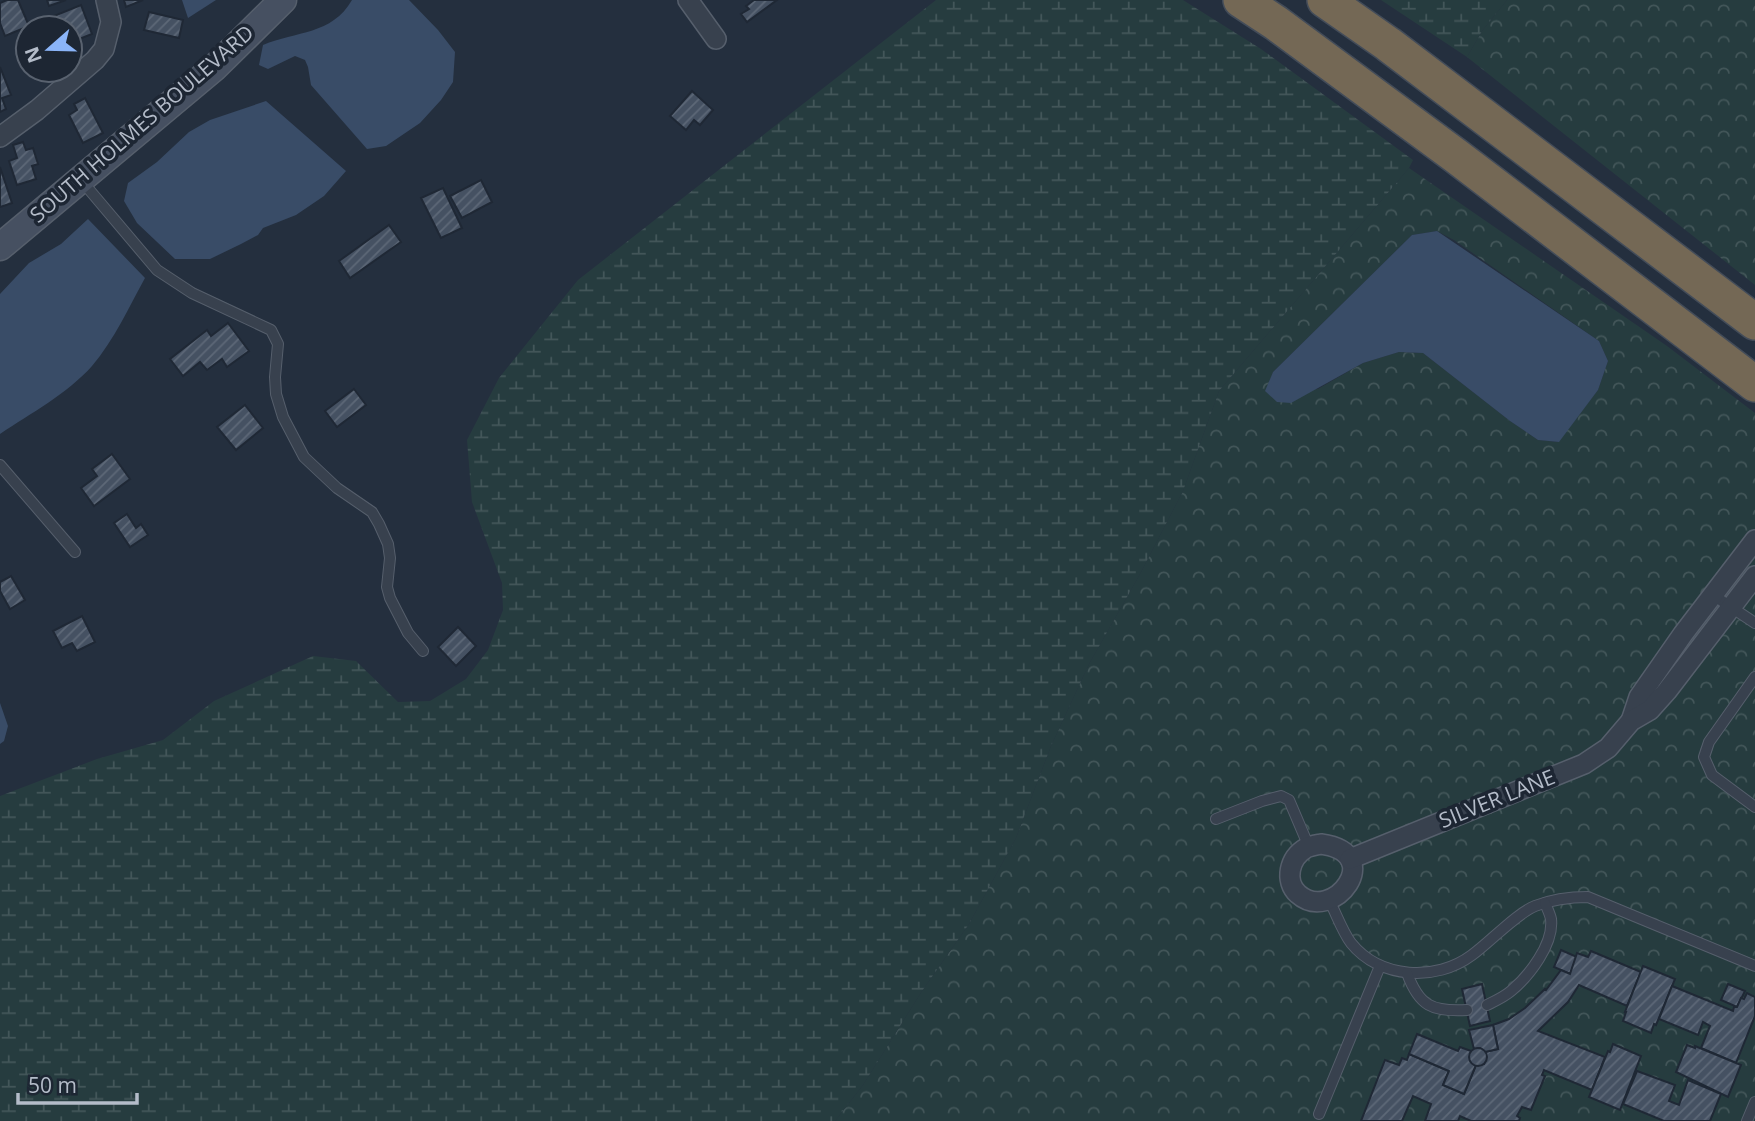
<svg xmlns="http://www.w3.org/2000/svg" width="1755" height="1121" viewBox="0 0 1755 1121" font-family="'Open Sans',sans-serif">
	<style>
		.forest { fill: url(#forest-crowns); fill-rule: evenodd }
		.wetland { fill: url(#wetland-marsh) }
		.water { fill: #394c67 }
		.building { fill: url(#building-hatch); stroke: #1f2835; stroke-width: 2 }
		.lines { fill: none; stroke-linecap: round; stroke-linejoin: round }
		.lane-casing { stroke: #565f6c; stroke-width: 12 }
		.street-casing { stroke: #565f6c; stroke-width: 22 }
		.secondary-casing { stroke: #565f6c; stroke-width: 29 }
		.highway-casing { stroke: #434c59; stroke-width: 38 }
		.lane { stroke: #38414e; stroke-width: 10 }
		.street { stroke: #38414e; stroke-width: 19 }
		.secondary { stroke: #465061; stroke-width: 26 }
		.highway { stroke: #746855; stroke-width: 35 }
		.labels { text-anchor: middle; stroke-width: 7; stroke-linejoin: round; paint-order: stroke }
		.street-label { font-size: 21px; fill: #b4bcc9; stroke: #1d2633 }
	</style>
	<defs>
		<pattern id="forest-crowns" width="20" height="18" patternUnits="userSpaceOnUse" patternTransform="scale(1.75)"><rect width="20" height="18" fill="#263c3f"/><path d="M2 6a3 3 0 1 1 6 0M12 15a3 3 0 1 1 6 0" fill="none" stroke="#435659"/></pattern>
		<pattern id="wetland-marsh" width="20" height="14" patternUnits="userSpaceOnUse" patternTransform="scale(1.75)"><rect width="20" height="14" fill="#263c3f"/><path d="M1 5h8M5 5V1M11 12h8M15 12V8" fill="none" stroke="#435659"/></pattern>
		<pattern id="building-hatch" width="6" height="6" patternUnits="userSpaceOnUse" patternTransform="scale(1.75)"><rect width="6" height="6" fill="#455162"/><path d="M-1 1l2-2M0 6l6-6M5 7l2-2" fill="none" stroke="#5d6877"/></pattern>
	</defs>
	<rect width="100%" height="100%" fill="#242f3e"/>
	<g class="forest">
		<polygon points="1507,0 1755,0 1755,285 1467,57 1482,31"/>
		<path d="M1409,168l258,178 88,67v708h-920l28,-36 59,-94 47,-67 47,-86 35,-92 38,-82 51,-90 43,-83 36,-100zM1437,231l17,9 145,101 9,20 -10,29 -40,52 -20,-2 -28,-19 -87,-68 -24,-1 -36,11 -45,26 -52,2 7,-19 139,-137z"/>
	</g>
	<g class="wetland">
		<polygon points="936,0 1183,0 1261,49 1413,160 1409,168 1219,391 1183,491 1140,574 1089,664 1051,746 1016,838 969,924 922,991 863,1085 835,1121 0,1121 0,796 97,759 163,740 214,701 313,656 356,661 398,702 430,701 466,679 488,650 503,610 502,583 472,502 467,440 499,378 578,280"/>
		<polygon points="1381,0 1507,0 1482,31 1467,57"/>
	</g>
	<g class="water">
		<polygon points="182,0 216,0 188,18"/>
		<path d="M352,0h57l29,30 17,22 -2,30 -12,18 -21,23 -34,23 -19,3 -56,-64 -3,-18 -3,-7 -10,-4 -27,13 -9,-4 4,-20c33,-14 69,-10 89,-45z"/>
		<polygon points="266,101 346,171 324,196 296,215 263,228 258,235 241,244 210,259 175,259 137,223 124,201 128,183 157,162 189,132 210,120"/>
		<path d="M88,219l57,59c-16,29 -31,62 -53,88 -25,28 -61,47 -92,68v-140l29,-31 32,-19z"/>
		<polygon points="1437,231 1599,341 1608,361 1598,390 1559,442 1538,440 1510,421 1423,353 1399,352 1363,363 1291,403 1277,402 1265,391 1273,372 1412,235"/>
		<polygon points="0,703 8,726 4,741 0,744"/>
	</g>
	<g class="building">
		<polygon points="7,0 18,0 29,26 5,36 0,23 0,3"/>
		<polygon points="47,0 66,0 49,6"/>
		<polygon points="124,0 143,0 126,7"/>
		<polygon points="754,0 777,0 747,22 741,14 749,9 746,6"/>
		<polygon points="81,5 92,34 79,39 81,45 70,50 70,28 49,28 52,27 49,18"/>
		<polygon points="149,12 183,20 179,38 144,30"/>
		<polygon points="0,67 11,95 2,98 6,109 0,112"/>
		<polygon points="692,91 713,110 700,125 694,120 686,130 670,116"/>
		<polygon points="85,98 103,133 83,143 69,115 77,110 74,104"/>
		<polygon points="23,142 26,150 33,148 38,164 32,166 36,179 17,185 9,161 17,158 13,145"/>
		<polygon points="0,167 12,203 0,207"/>
		<polygon points="481,180 492,202 462,218 450,196"/>
		<polygon points="443,188 462,228 441,238 421,198"/>
		<polygon points="389,225 401,242 350,278 339,261"/>
		<polygon points="228,323 249,351 227,367 222,359 207,370 200,362 183,376 170,359 207,330 211,336"/>
		<polygon points="354,389 366,405 337,427 325,411"/>
		<polygon points="245,405 263,428 236,450 217,427"/>
		<polygon points="112,454 130,479 94,506 81,488 97,476 92,469"/>
		<polygon points="127,514 136,528 141,524 148,535 130,547 114,523"/>
		<polygon points="11,576 25,600 10,609 0,591 0,582"/>
		<polygon points="82,616 95,642 77,651 72,643 62,648 53,631"/>
		<polygon points="458,627 476,646 456,666 438,647"/>
		<polygon points="1561,950 1577,957 1570,974 1554,967"/>
		<polygon points="1591,951 1641,972 1627,1006 1579,985 1568,1002 1538,1031 1605,1057 1592,1090 1544,1070 1542,1075 1545,1076 1531,1110 1522,1107 1517,1116 1520,1118 1519,1121 1471,1121 1460,1116 1458,1121 1425,1121 1431,1104 1413,1096 1402,1121 1361,1121 1385,1060 1399,1065 1402,1058 1407,1060 1409,1054 1449,1071 1443,1085 1464,1094 1476,1065 1484,1064 1486,1059 1485,1052 1498,1049 1493,1025 1509,1019 1525,1008 1545,989 1546,990 1561,970 1570,974 1577,953 1588,957"/>
		<polygon points="1643,966 1675,979 1656,1025 1654,1024 1651,1033 1623,1021 1626,1012 1625,1012"/>
		<polygon points="1482,984 1490,1021 1470,1026 1462,989"/>
		<polygon points="1728,984 1745,991 1737,1007 1721,1000"/>
		<polygon points="1672,986 1733,1011 1734,1007 1737,1007 1741,998 1744,999 1747,993 1755,997 1755,1016 1736,1063 1701,1048 1710,1026 1703,1022 1698,1035 1659,1019"/>
		<polygon points="1493,1025 1498,1049 1485,1052 1480,1048 1474,1049 1469,1030"/>
		<polygon points="1417,1034 1458,1051 1460,1047 1471,1051 1470,1059 1476,1065 1464,1094 1443,1085 1449,1071 1409,1054"/>
		<polygon points="1613,1044 1641,1056 1620,1110 1589,1097 1608,1051 1610,1052"/>
		<polygon points="1687,1045 1695,1048 1695,1046 1741,1065 1728,1097 1676,1072"/>
		<circle cx="1478" cy="1057" r="9"/>
		<polygon points="1637,1071 1675,1085 1669,1101 1679,1105 1688,1080 1721,1094 1710,1121 1664,1121 1623,1104"/>
	</g>
	<g class="lines">
		<g class="lane-casing">
			<g id="lane">
				<polyline points="81,180 157,270 192,293 271,330 278,344 275,377 276,394 283,417 304,457 337,488 372,512 379,524 388,544 390,558 387,587 390,598 408,633 423,651"/>
				<polyline points="0,465 75,552"/>
				<polyline points="1713,595 1755,623"/>
				<polyline points="1755,677 1709,742 1704,757 1712,775 1755,807"/>
				<polyline points="1216,819 1262,801 1281,796 1289,800 1309,847"/>
				<path d="M1329,900c7,13 13,31 22,43 29,36 85,39 121,12 18,-13 45,-42 63,-49 18,-7 34,-9 53,-9l167,69"/>
				<path d="M1407,973c12,33 25,39 60,37"/>
				<path d="M1487,1005c8,-4 17,-8 24,-14 18,-15 43,-47 40,-72 -1,-5 -4,-11 -6,-16"/>
				<polyline points="1319,1114 1380,966"/>
				<polyline points="1747,1121 1755,1102"/>
			</g>
		</g>
		<g class="street-casing">
			<g id="street">
				<polyline points="688,0 716,39"/>
				<polyline points="0,137 37,110 95,60 104,49 111,22 106,0"/>
				<polyline points="1631,721 1639,697 1683,634 1755,540"/>
				<path d="M1321,844c67,9 12,81 -23,50 -14,-13 -9,-36 8,-46 4,-2 10,-3 15,-4z"/>
				<polyline points="1350,859 1584,764 1608,748 1631,721 1650,710 1667,691 1755,576"/>
			</g>
		</g>
		<g class="secondary-casing">
			<polyline id="secondary" points="0,247 214,68 283,0"/>
		</g>
		<g class="highway-casing">
			<g id="highway">
				<polyline points="1241,0 1276,23 1456,156 1755,384"/>
				<polyline points="1325,0 1388,44 1755,322"/>
			</g>
		</g>
		<use href="#lane" class="lane"/>
		<use href="#street" class="street"/>
		<use href="#secondary" class="secondary"/>
		<use href="#highway" class="highway"/>
	</g>
	<g class="labels">
		<g class="street-label">
			<text transform="translate(142 124) rotate(-41)" y="7">SOUTH HOLMES BOULEVARD</text>
			<text transform="translate(1497 799) rotate(-22)" y="7">SILVER LANE</text>
		</g>
	</g>
	<g transform="translate(49 49) rotate(250)"><circle r="33" fill="#1d2633" stroke="#59626f" stroke-width="2"/>
	<path d="M0-5L12 26L0 18L-12 26Z" fill="#8ab4f8"/>
	<text y="-10" font-size="19" font-weight="bold" text-anchor="middle" fill="#b4bcc9">N</text>
	</g>
	<path d="M18 1093v10h119v-10" fill="none" stroke="#b4bcc9" stroke-width="3.5"/>
	<text x="28" y="1093" font-size="21" fill="#b4bcc9" stroke="#1d2633" stroke-width="5" paint-order="stroke">50 m</text>
</svg>
